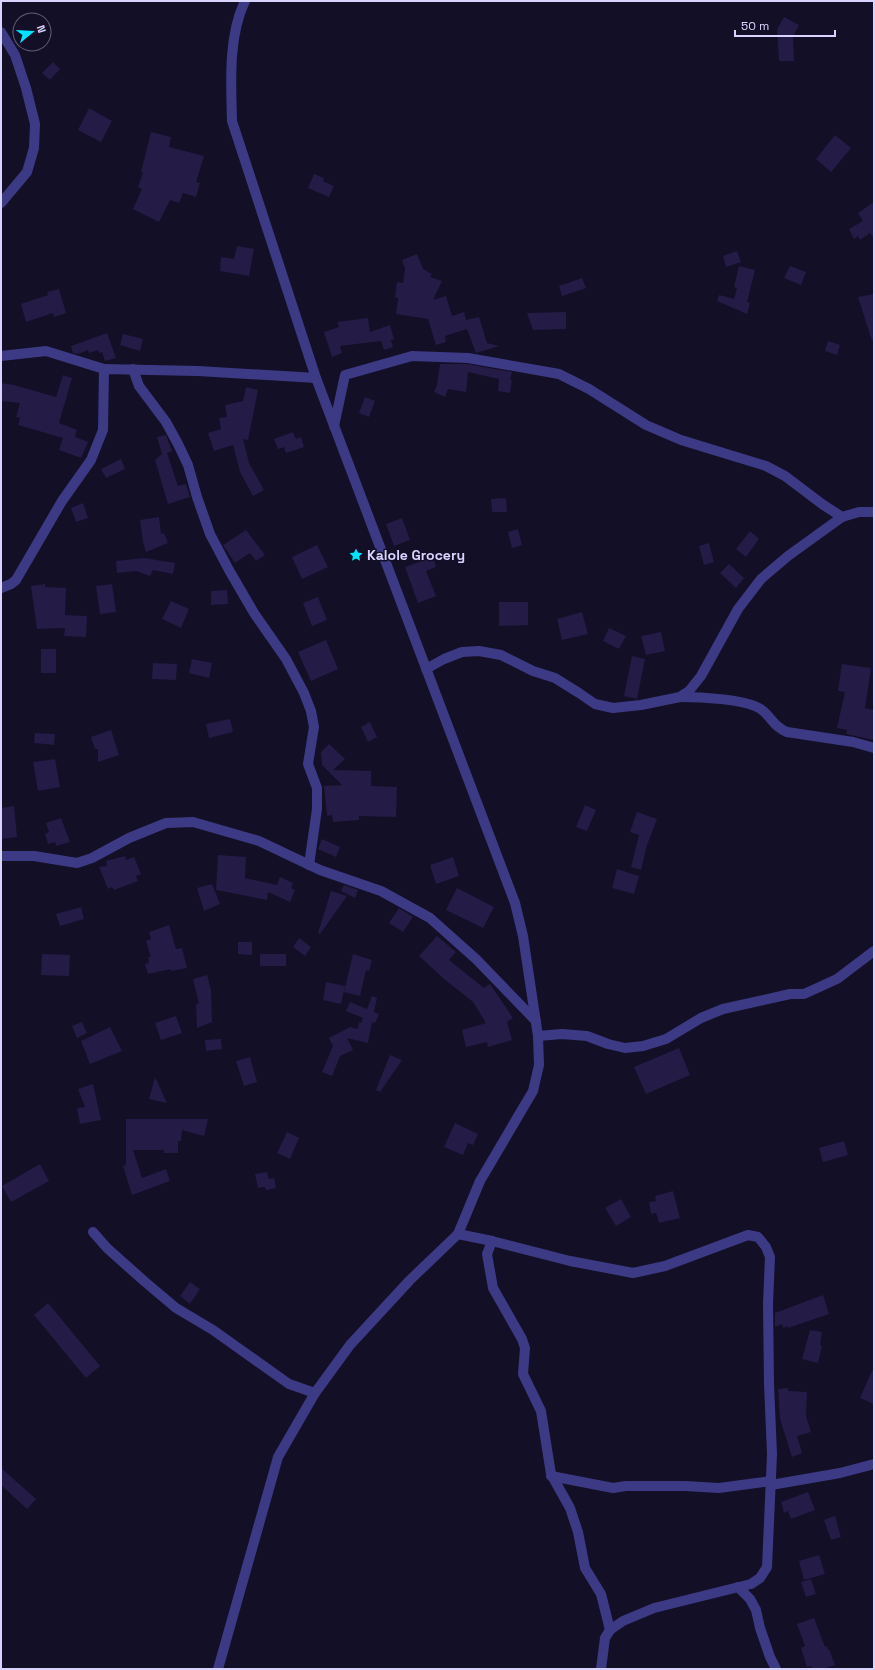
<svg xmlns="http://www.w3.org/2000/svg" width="875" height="1670" viewBox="0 0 875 1670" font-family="'Space Grotesk',sans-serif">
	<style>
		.building { fill: #241b47 }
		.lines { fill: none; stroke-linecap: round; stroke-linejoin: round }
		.minor { stroke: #3d3a85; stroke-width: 10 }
		.tertiary { stroke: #3d3a85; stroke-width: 10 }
		.labels { text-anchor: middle; stroke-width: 3; stroke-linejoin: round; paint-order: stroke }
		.poi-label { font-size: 14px; font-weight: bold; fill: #d9d4ff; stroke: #130f26; text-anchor: start }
	</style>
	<rect width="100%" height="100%" fill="#130f26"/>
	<g class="building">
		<polygon points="784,17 799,25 793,36 794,61 779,61 777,29"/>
		<polygon points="53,62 60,69 50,80 42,73"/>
		<polygon points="89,108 112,121 101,142 78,130"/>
		<polygon points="151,132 171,137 169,147 204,156 196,182 200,183 196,197 183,193 179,203 170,200 159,222 133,209 142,189 138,187 143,173 141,172"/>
		<polygon points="835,135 851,148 831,172 816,159"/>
		<polygon points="314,174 324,178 323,181 334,186 329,197 308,188"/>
		<polygon points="874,202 874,238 870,233 860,240 858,236 854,239 849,229 863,221 858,213"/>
		<polygon points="237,246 254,249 249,276 220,271 221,257 234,259"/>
		<polygon points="737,251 741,262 726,267 723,256"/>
		<polygon points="417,254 423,269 432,274 430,277 442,281 433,300 446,296 452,316 464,312 466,320 479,317 487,343 499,346 476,353 467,329 445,336 446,342 436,345 428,319 396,314 398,298 395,297 397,282 403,283 405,269 402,260"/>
		<polygon points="739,266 755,270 747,302 750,303 747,314 717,301 719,295 734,299 737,288 734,287"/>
		<polygon points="790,266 806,272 801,285 784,278"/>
		<polygon points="582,278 586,288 562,296 559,286"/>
		<polygon points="59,289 66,313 54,317 53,313 26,322 21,304 48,295 47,292"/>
		<polygon points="874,294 874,340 872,341 858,297"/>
		<polygon points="566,312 566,329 533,330 527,313"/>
		<polygon points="368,318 370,332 390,325 394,339 391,340 393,347 384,350 381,341 340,346 342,353 332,357 324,332 339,327 337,322"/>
		<polygon points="107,333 116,358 105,361 102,352 99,353 98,350 89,353 88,350 78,354 73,353 71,346"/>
		<polygon points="123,334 143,339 140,351 120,345"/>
		<polygon points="828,341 840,345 837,355 825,351"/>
		<polygon points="440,364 467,364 512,372 510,380 512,380 510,393 498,391 499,379 468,372 466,392 448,389 445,397 434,392 437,385"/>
		<polygon points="63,375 72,378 59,423 77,430 75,437 88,442 81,458 59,450 63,438 18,425 20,418 16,417 20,403 1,401 1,383 14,385 56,397"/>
		<polygon points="246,387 258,390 248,440 243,439 249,463 264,490 253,496 240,472 233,445 214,451 208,433 221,429 219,418 227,417 225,405 243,401"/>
		<polygon points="365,397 375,401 369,417 359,413"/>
		<polygon points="293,432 296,439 301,437 304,447 286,453 284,447 278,449 274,439"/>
		<polygon points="166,435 172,451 167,453 178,486 186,484 190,497 168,504 155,460 162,454 157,437"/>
		<polygon points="121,459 125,469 106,478 101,469"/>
		<polygon points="506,498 507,512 492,512 491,499"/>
		<polygon points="83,503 88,518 76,522 71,508"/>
		<polygon points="159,517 161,534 164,533 168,543 146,552 143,542 140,520"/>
		<polygon points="402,518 410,540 394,546 386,524"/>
		<polygon points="518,529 522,545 512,548 508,532"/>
		<polygon points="246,530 265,555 256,561 250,553 235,563 223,545"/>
		<polygon points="750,531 759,539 746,557 736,549"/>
		<polygon points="709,543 714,562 704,565 699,546"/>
		<polygon points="317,545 328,567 302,579 292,557"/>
		<polygon points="433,557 436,567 426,571 436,596 418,603 405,567"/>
		<polygon points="144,558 175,563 173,574 153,570 150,576 136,571 117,573 116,561"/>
		<polygon points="729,564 744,578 736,588 720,573"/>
		<polygon points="45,584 45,587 66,588 65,615 87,616 86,637 64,636 65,628 37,629 31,586"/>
		<polygon points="112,584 116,612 100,614 96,586"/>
		<polygon points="227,590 228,604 211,605 211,591"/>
		<polygon points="318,597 327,620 312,626 303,603"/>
		<polygon points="171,601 189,609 181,628 162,619"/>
		<polygon points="499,602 528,602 528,625 499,626"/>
		<polygon points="582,612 588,634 562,640 557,619"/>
		<polygon points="609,628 626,636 619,649 603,641"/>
		<polygon points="661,632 665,651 646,655 641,636"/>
		<polygon points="326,640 338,669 311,681 298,652"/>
		<rect x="41" y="649" width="15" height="24"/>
		<polygon points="632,656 645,659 637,699 624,696"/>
		<polygon points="192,659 212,663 209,678 189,673"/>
		<polygon points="153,663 177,664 176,680 152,679"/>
		<polygon points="842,664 871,668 865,708 874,710 874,740 846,734 847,730 837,728 845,692 838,691"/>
		<polygon points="230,719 233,732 209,738 206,724"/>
		<polygon points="370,722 377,737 368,742 361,727"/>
		<polygon points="111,730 119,755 98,762 98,749 95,749 91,737"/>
		<polygon points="35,733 55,734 54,745 34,743"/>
		<polygon points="329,744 345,759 333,770 371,771 371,786 397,787 396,817 359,816 359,820 333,822 332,815 327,816 324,786 342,785 322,765 321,752"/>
		<polygon points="55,759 60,787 38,791 33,762"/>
		<polygon points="585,805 596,810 587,831 576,827"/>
		<polygon points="14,806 17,837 1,839 1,808"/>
		<polygon points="637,812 657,819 647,845 641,870 631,867 639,835 630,832"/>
		<polygon points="61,818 70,842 56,846 55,842 48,844 45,834 49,832 46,823"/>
		<polygon points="322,839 340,847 336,857 318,849"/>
		<polygon points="218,855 246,857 245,878 277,885 280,877 293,883 291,888 295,890 290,902 268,892 267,900 216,890"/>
		<polygon points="125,856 126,860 134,857 141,874 136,876 138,881 114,890 112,887 108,889 99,867 107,866 106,861"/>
		<polygon points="453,857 459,876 436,884 430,865"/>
		<polygon points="617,869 639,876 634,894 612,888"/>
		<polygon points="212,884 220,904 204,911 197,888"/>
		<polygon points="344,885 358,890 355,898 341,891"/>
		<polygon points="457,888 494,907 483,928 446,910"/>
		<polygon points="331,891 347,896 320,934 318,933"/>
		<polygon points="81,907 84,919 60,926 56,914"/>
		<polygon points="399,908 413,917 403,932 389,923"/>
		<polygon points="169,925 176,949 182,948 187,968 171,971 171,969 148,974 145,964 149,963 148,957 151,957 146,941 151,939 149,932"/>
		<polygon points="437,936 456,952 449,960 484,988 490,984 513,1018 507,1022 512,1040 488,1047 487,1042 466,1047 462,1030 486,1023 473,1002 443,978 419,956"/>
		<polygon points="299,938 311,947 305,956 293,947"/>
		<polygon points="238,942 252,942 252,955 238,954"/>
		<polygon points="42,954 70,955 69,976 41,975"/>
		<rect x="260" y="954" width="26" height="12"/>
		<polygon points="353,954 372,960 369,971 366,970 360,996 344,992"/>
		<polygon points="207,975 211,990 212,1022 197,1028 196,1004 199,1004 193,979"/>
		<polygon points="326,982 345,986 341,1004 323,1000"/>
		<polygon points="372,996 377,998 374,1012 379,1014 375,1023 372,1022 368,1043 347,1038 353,1050 340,1056 332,1076 322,1072 333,1046 329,1038 350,1027 358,1029 359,1022 361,1023 363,1018 346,1011 350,1002 367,1009"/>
		<polygon points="176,1016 182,1033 161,1040 155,1023"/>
		<polygon points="82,1022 87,1033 77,1038 72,1026"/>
		<polygon points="110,1027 122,1051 90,1064 81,1041"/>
		<polygon points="221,1039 222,1049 206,1051 205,1040"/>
		<polygon points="679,1048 690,1075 646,1094 634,1067"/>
		<polygon points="390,1055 402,1060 380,1092 376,1090"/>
		<polygon points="250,1057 257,1082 244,1086 236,1061"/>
		<polygon points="155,1077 167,1103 149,1099"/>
		<polygon points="93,1084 101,1120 80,1124 77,1108 85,1107 78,1089"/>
		<polygon points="126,1119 208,1119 204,1136 182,1130 181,1141 178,1141 178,1153 164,1153 164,1150 133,1150 142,1178 166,1169 170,1181 132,1195 123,1166 126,1165"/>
		<polygon points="455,1123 478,1134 473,1145 468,1143 463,1155 444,1147"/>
		<polygon points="287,1132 299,1138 290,1159 277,1153"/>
		<polygon points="844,1141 848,1155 823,1162 819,1148"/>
		<polygon points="40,1164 49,1181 11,1202 2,1186"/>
		<polygon points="267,1172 269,1179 274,1178 276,1188 266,1190 265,1187 258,1188 255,1174"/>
		<polygon points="673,1191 680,1218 659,1223 656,1213 651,1214 649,1202 656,1201 655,1196"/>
		<polygon points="621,1199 631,1217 616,1226 605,1208"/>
		<polygon points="190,1282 200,1289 190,1304 180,1296"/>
		<polygon points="823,1295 829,1314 788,1328 787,1326 783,1328 782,1324 775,1327 775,1313"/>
		<polygon points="48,1303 100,1366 86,1378 34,1315"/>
		<polygon points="810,1330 822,1332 820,1345 822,1346 818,1363 802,1359"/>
		<polygon points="874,1366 874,1404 860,1398"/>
		<polygon points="788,1388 788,1391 807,1392 806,1416 811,1432 797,1436 802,1453 792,1457 780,1419 778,1389"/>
		<polygon points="1,1468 36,1499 27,1509 1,1485"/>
		<polygon points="808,1492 815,1510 791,1519 788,1511 784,1513 781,1502"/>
		<polygon points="835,1516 841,1537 831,1540 824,1520"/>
		<polygon points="819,1555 825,1574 804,1580 799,1561"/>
		<polygon points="811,1579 816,1594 806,1597 801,1582"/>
		<polygon points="814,1618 825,1647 827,1646 828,1650 829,1649 835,1665 823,1669 812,1669 811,1666 807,1667 801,1648 805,1646 797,1624"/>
	</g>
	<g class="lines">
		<g class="minor">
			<polyline points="1,32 15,55 26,88 35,124 34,148 27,172 1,203"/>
			<polyline points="1,356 46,351 104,369"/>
			<polyline points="133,369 139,386 166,422 178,444 188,465 197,497 210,534 229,570 254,613 286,659 304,693 311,711 314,727 308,764 317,788 317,809 309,865"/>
			<polyline points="334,426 345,375 412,356 468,358 559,374 589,389 646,425 681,440 766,466 785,476 822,504 842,517"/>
			<polyline points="1,588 11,584 16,580 62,501 91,460 103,430 104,369 198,371 316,378"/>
			<polyline points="426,669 444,659 462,652 479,651 501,655 533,671 555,678 579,693 595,704 613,708 641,705 680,697 689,691 701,676 738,609 761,579 788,556 842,517 859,512 874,512"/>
			<path d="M680,697c20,0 63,2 79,11 12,7 13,18 28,24l66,10 21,6"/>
			<polyline points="1,856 34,856 77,863 92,858 129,838 166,823 193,822 259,841 320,870 381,891 430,918 476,959 536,1021"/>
			<polyline points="538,1036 562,1034 587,1036 608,1044 625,1048 643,1046 666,1039 701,1018 723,1009 790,994 804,994 837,979 874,951"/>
			<polyline points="93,1232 107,1248 144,1281 176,1308 213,1330 289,1384 315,1393"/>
			<polyline points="458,1234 492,1241 570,1261 633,1273 665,1266 748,1235 758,1237 766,1247 770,1257 768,1304 769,1384 772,1454 767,1567 760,1578 751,1584 654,1608 623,1621 610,1630 605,1638 601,1669"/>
			<polyline points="492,1241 487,1254 493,1288 522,1339 525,1348 523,1374 541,1411 551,1474 570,1508 578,1532 585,1568 601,1594 610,1630"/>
			<polyline points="551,1476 613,1488 626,1486 685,1486 719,1488 771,1481"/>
			<polyline points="771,1485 840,1473 874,1464"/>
			<polyline points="738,1587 750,1599 756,1610 760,1628 770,1657 776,1669"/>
		</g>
		<path class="tertiary" d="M218,1669l60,-212 37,-64 35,-48 60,-65 48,-46 22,-53 53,-90 6,-26 -1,-29 -15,-100 -8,-33 -199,-525 -84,-257c-1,-38 -4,-85 13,-120"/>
	</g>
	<defs>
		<g id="sight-bare" transform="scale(1.08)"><path d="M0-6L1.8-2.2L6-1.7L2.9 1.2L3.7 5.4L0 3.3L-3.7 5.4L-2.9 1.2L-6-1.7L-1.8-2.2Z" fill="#00e5ff" stroke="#130f26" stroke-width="2.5" paint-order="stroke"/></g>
	</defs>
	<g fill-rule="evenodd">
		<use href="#sight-bare" x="356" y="555"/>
	</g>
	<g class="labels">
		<g class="poi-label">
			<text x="367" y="560">Kalole Grocery</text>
		</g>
	</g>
	<rect width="875" height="1670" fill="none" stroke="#d9d4ff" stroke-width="4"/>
	<g transform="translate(32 32) rotate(72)"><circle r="19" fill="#130f26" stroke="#625e7d"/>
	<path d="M0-3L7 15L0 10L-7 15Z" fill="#00e5ff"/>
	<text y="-6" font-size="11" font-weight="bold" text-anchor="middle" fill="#d9d4ff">N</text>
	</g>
	<path d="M735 30v6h100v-6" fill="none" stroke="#d9d4ff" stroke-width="2"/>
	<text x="741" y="30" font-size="12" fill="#d9d4ff" stroke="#130f26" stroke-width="3" paint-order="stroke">50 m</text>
</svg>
